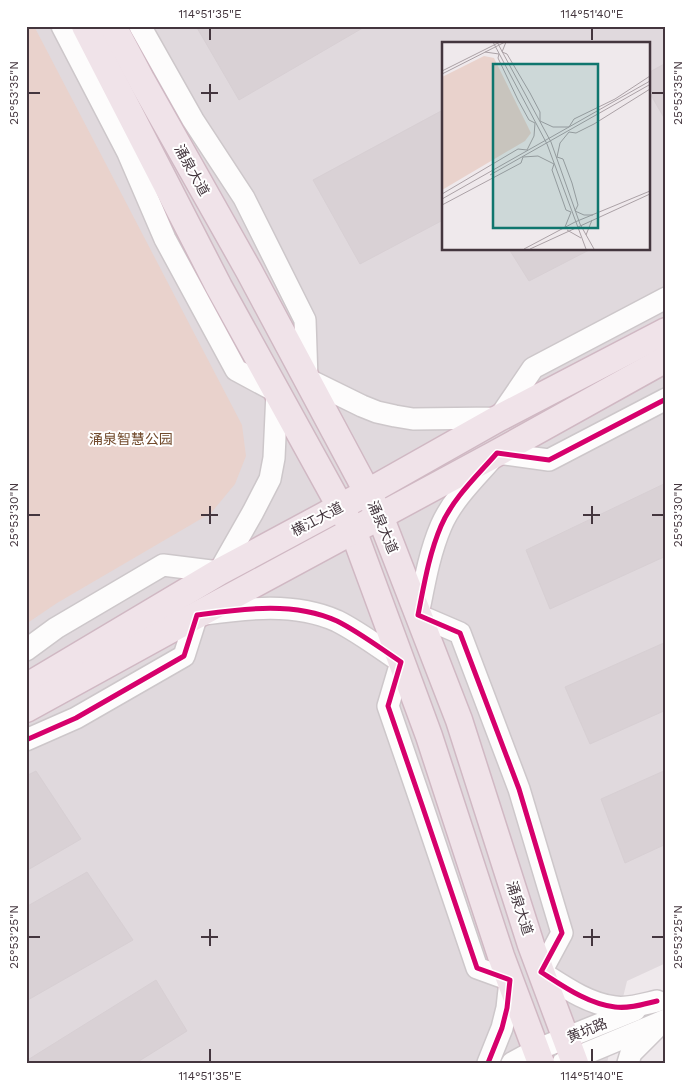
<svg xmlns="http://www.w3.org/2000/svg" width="692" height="1089" viewBox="0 0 692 1089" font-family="'Work Sans','Noto Sans SC',sans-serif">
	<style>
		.industrial { fill: #e0d9dd; fill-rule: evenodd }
		.green { fill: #e9d2cc }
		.building { fill: #d9d1d5; stroke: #d7cfd3 }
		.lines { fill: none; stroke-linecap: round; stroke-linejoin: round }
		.minor-casing { stroke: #cdc7ca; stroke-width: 24 }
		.major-casing { stroke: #d0b8c3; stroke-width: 29 }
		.minor { stroke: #fdfcfc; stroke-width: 21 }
		.major { stroke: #f0e3e9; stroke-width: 26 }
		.cycleway-casing { stroke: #fff; stroke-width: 8 }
		.cycleway { stroke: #d6006c; stroke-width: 5 }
		.ticks { fill: none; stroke: #44363e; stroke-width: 2 }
		.labels { text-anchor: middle; stroke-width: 4; stroke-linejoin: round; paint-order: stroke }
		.street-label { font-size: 14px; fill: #44363e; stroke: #fff }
		.park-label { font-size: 14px; fill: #724b2d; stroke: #fff }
		.inset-road { fill: none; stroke: #aba1a6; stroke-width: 1 }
		.view { fill: #0f766e; fill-opacity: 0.15; stroke: #0f766e; stroke-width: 2.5 }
		.inset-edge { fill: none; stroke: #44363e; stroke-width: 2.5 }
		.neatline { fill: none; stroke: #44363e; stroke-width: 2 }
		.ticks-label { font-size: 12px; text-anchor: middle; fill: #44363e }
	</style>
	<rect width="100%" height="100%" fill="#efe9ec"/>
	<path class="industrial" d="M26,26h640v937l-39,18 -20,82h-581zM443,44h205v205h-205z"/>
	<polygon class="green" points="26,26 34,26 242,425 246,456 235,484 211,513 57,603 26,624"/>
	<g class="building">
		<polygon points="196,26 366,26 239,100"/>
		<polygon points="666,63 666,121 648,90 648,73"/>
		<polygon points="443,110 443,220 360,264 313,180"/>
		<polygon points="509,249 591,249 529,281"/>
		<polygon points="666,483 666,556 550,609 526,550"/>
		<polygon points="666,642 666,710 590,744 565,687"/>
		<polygon points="666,770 666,844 625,863 601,799"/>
		<polygon points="36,771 81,839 26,871 26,776"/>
		<polygon points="87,872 133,940 26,1001 26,907"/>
		<polygon points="156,980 187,1031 136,1063 26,1063 26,1061"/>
	</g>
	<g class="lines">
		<g class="minor-casing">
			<g id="minor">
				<polyline points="140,26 193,120 244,198 305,320 307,379 362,406 377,412 395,416 413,419 499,418 533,368 666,298"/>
				<polyline points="26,650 56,628 163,565 219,572 253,512 270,479 274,458 277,392 236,370 165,239 128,153 62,26"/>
				<path d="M26,740l50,-22 108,-62 13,-41c45,-6 96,-14 140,6 22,11 43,27 64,41l-13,44 34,99 55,163 33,12 -3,28 -5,20 -14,35"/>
				<path d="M657,1001c-13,3 -28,8 -42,6 -27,-3 -52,-21 -74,-35l21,-39 -43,-144 -59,-156 -42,-18c6,-30 11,-61 23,-89 12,-28 36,-50 56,-73l52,7 117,-61"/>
				<polyline points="512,1063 536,1050 635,1010"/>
				<polyline points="563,1063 666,1020"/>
				<polyline points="628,1063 631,1053 655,1029"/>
			</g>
		</g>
		<g class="major-casing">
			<g id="major">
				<polyline points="85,26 219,287 353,530 429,736 501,956 541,1063"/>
				<polyline points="113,26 142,81 249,271 380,516 459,720 531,945 575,1063"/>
				<polyline points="26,687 219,572 368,492 499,418 666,331"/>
				<polyline points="26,709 197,615 497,453 666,359"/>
			</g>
		</g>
		<use href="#minor" class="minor"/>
		<use href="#major" class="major"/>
		<g class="cycleway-casing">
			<g id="cycleway">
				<path d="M26,740l50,-22 108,-62 13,-41c45,-6 96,-14 140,6 22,11 43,27 64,41l-13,44 34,99 55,163 33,12 -3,28 -5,20 -14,35"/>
				<path d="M657,1001c-13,3 -28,8 -42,6 -27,-3 -52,-21 -74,-35l21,-39 -43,-144 -59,-156 -42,-18c6,-30 11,-61 23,-89 12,-28 36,-50 56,-73l52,7 117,-61"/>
			</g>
		</g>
		<use href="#cycleway" class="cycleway"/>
	</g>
	<path class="ticks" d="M210,28v12M592,28v12M210,84v18M28,93h12M201,93h17M652,93h12M210,506v18M592,506v18M28,515h12M201,515h17M583,515h17M652,515h12M210,929v17M592,929v17M28,937h12M201,937h17M583,937h17M652,937h12M210,1049v13M592,1049v13"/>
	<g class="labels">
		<g class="street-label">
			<text transform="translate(192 170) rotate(61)" y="5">涌泉大道</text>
			<text transform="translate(317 519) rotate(-28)" y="5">横江大道</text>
			<text transform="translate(383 527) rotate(67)" y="5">涌泉大道</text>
			<text transform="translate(520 908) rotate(72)" y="5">涌泉大道</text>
			<text transform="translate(587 1030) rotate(-22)" y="5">黄坑路</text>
		</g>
		<g class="park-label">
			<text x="131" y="444">涌泉智慧公园</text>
		</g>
	</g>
	<g transform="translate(442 42)">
		<rect width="208" height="208" fill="#efe9ec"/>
		<path d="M42,14l10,2 37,75 -6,8 -83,49v-113z" fill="#e9d2cc"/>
		<path class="inset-road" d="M51,0l54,102 39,105M55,0l54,100 29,82 14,25M64,0l-4,10 5,2 23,39 10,19v9l13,6h16l5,-8 41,-20 35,-23M0,29l58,-29M0,32l63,-32M48,133l159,-90M0,152l76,-45 9,1 7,-14 1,-13 -6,-3 -11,-20 -20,-42 1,-4 -14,-2M0,157l208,-118M0,163l79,-42 2,-6 15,-1 16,8 -2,6 14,40 5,2 -6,15M151,173h-9l-9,-4 3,-6 -6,-22 -9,-24 -6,-2 3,-14 9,-11 7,1 18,-9 56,-35M125,188l14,8M144,193l6,-15M82,207l51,-27 75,-31M88,207l120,-55"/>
		<path class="view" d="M51,22h105v164h-105z"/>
		<rect width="208" height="208" class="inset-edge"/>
	</g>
	<rect width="692" height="1089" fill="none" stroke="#ffffff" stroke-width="55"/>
	<rect x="28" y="28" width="636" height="1034" class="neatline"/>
	<g class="ticks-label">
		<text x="210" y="18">114°51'35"E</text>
		<text x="592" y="18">114°51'40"E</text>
		<text transform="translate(14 93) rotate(-90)" y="4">25°53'35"N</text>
		<text transform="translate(678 93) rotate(-90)" y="4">25°53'35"N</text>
		<text transform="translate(14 515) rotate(-90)" y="4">25°53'30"N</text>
		<text transform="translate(678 515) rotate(-90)" y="4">25°53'30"N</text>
		<text transform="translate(14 937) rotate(-90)" y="4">25°53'25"N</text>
		<text transform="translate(678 937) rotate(-90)" y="4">25°53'25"N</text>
		<text x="210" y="1080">114°51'35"E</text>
		<text x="592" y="1080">114°51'40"E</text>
	</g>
</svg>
